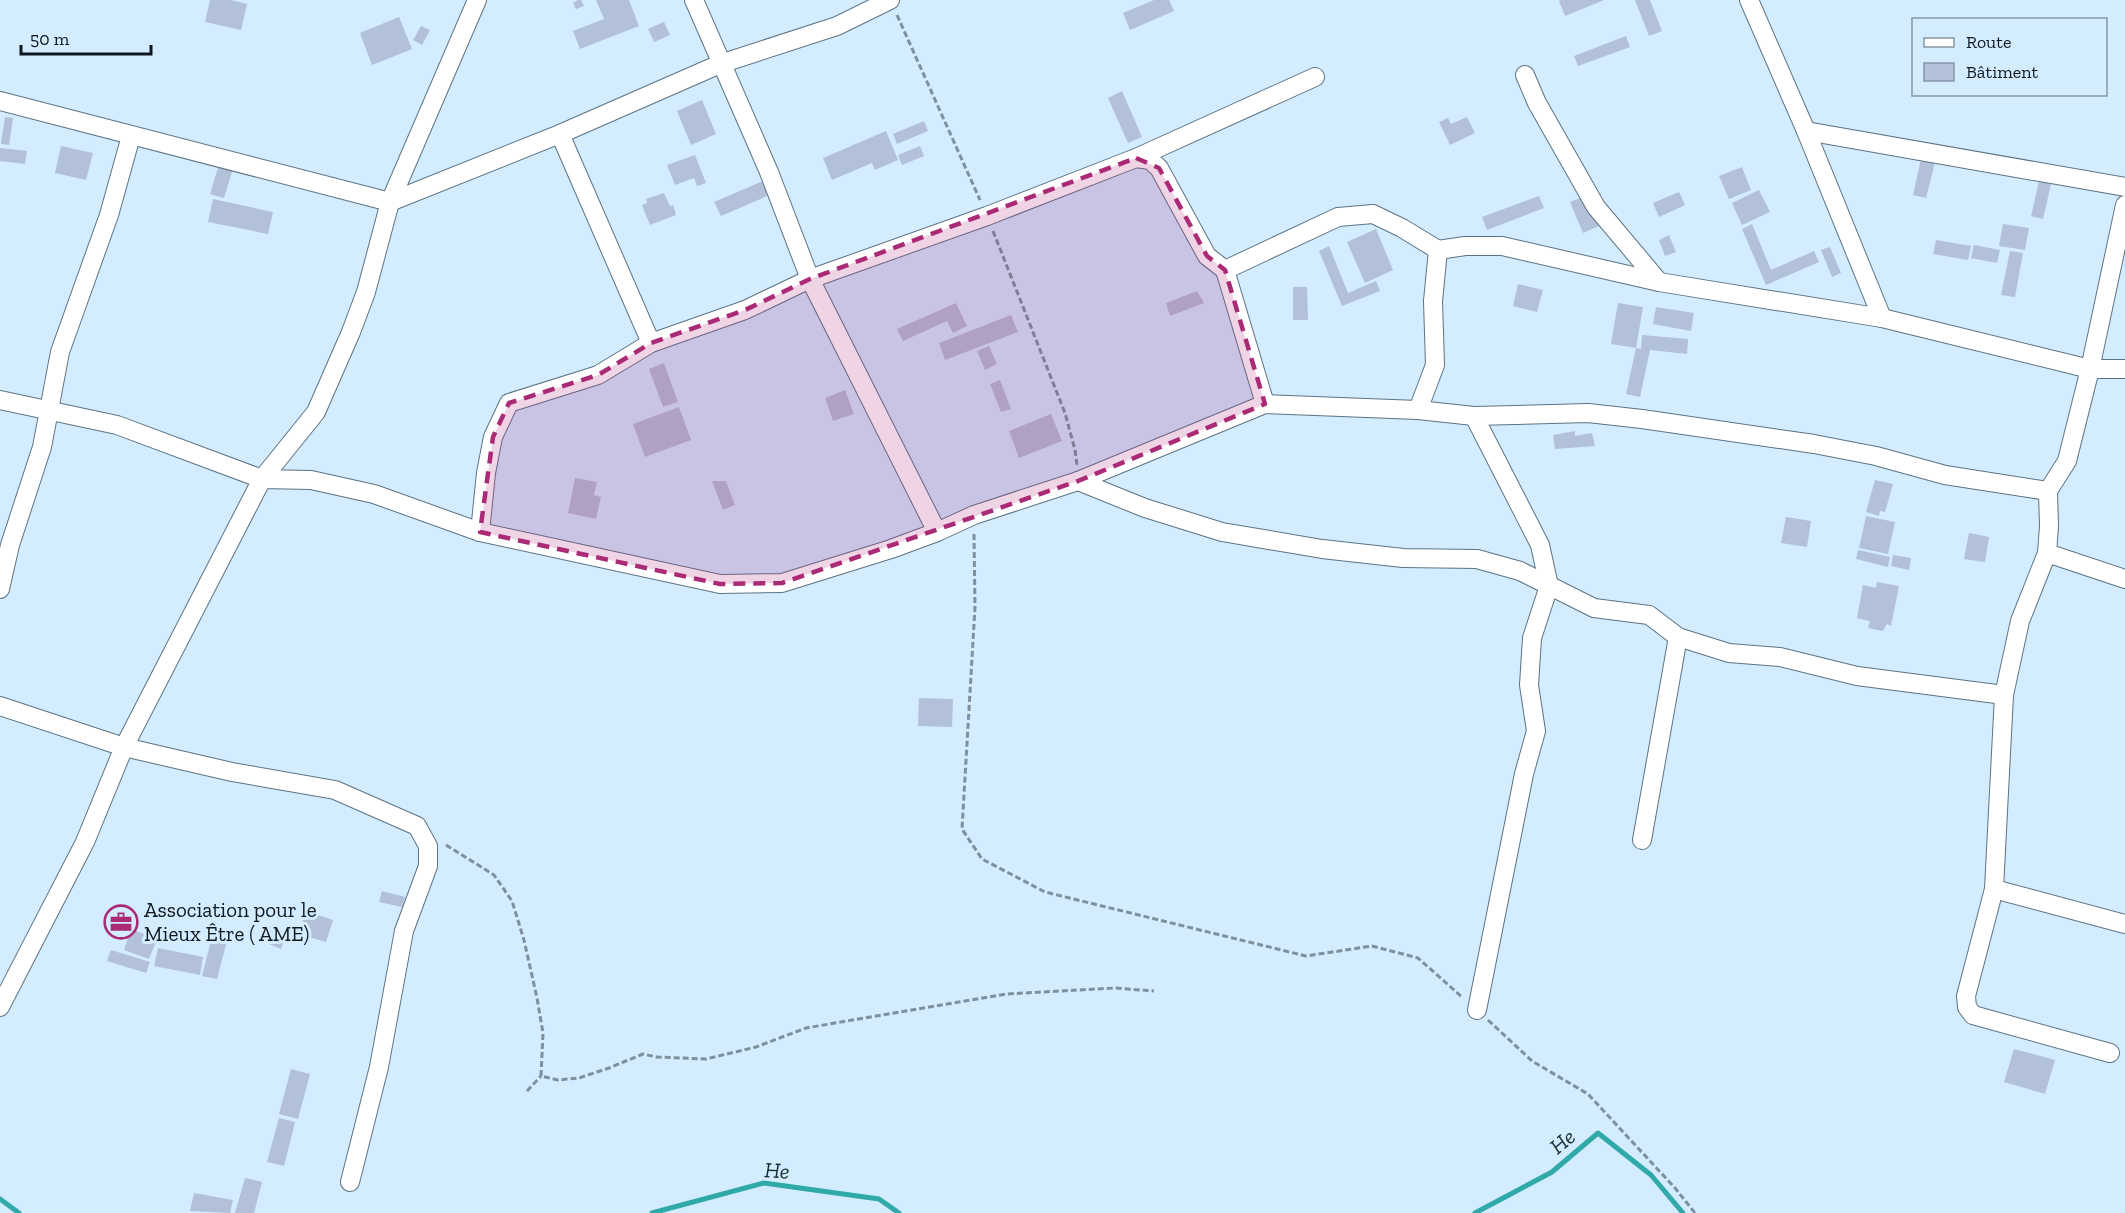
<svg xmlns="http://www.w3.org/2000/svg" width="2125" height="1213" viewBox="0 0 2125 1213" font-family="'Zilla Slab',serif">
	<style>
		.lines { fill: none; stroke-linecap: round; stroke-linejoin: round }
		.stream { stroke: #30a9a9; stroke-width: 5 }
		.building { fill: #b2c0d8 }
		.minor-casing { stroke: #5c7383; stroke-width: 20 }
		.path { stroke: #7e909d; stroke-width: 3; stroke-dasharray: 6 3; stroke-linecap: butt }
		.minor { stroke: #fff; stroke-width: 18 }
		.marked { fill: #ab2a76; fill-opacity: 0.2; stroke: #ab2a76; stroke-width: 4.5; stroke-dasharray: 12 8; stroke-linejoin: round }
		.labels { text-anchor: middle; stroke-width: 6; stroke-linejoin: round; paint-order: stroke }
		.poi-label { font-size: 21px; fill: #0f181e; stroke: #d3ecff; text-anchor: start }
		.water-label { font-size: 22px; font-style: italic; fill: #173131; stroke: #d3ecff }
	</style>
	<rect width="100%" height="100%" fill="#d3ecff"/>
	<g class="lines">
		<g class="stream">
			<polyline points="0,1199 19,1213"/>
			<polyline points="652,1213 764,1183 879,1199 899,1213"/>
			<polyline points="1475,1213 1552,1172 1598,1133 1651,1175 1683,1213"/>
		</g>
	</g>
	<g class="building">
		<polygon points="210,0 231,0 247,4 241,30 205,22"/>
		<polygon points="578,0 581,0 584,6 576,9 573,3"/>
		<polygon points="596,0 629,0 639,26 580,49 573,31 604,19"/>
		<polygon points="1154,0 1169,0 1174,11 1130,30 1123,13"/>
		<polygon points="1561,0 1604,0 1565,16 1559,1"/>
		<polygon points="1635,0 1650,0 1662,31 1649,36"/>
		<polygon points="399,17 412,49 372,65 360,33"/>
		<polygon points="664,22 670,35 654,42 648,29"/>
		<polygon points="421,26 430,30 422,45 413,40"/>
		<polygon points="1626,36 1630,47 1578,66 1574,56"/>
		<polygon points="1122,91 1142,137 1128,143 1108,98"/>
		<polygon points="702,100 716,134 691,145 677,111"/>
		<polygon points="5,117 13,118 9,145 1,144"/>
		<polygon points="1467,117 1475,133 1450,145 1439,122 1448,118 1451,124"/>
		<polygon points="924,121 928,131 897,144 893,134"/>
		<polygon points="886,131 898,160 875,170 872,163 832,180 823,158"/>
		<polygon points="61,146 93,153 86,180 55,173"/>
		<polygon points="920,146 924,156 902,165 898,155"/>
		<polygon points="0,148 27,151 25,164 0,161"/>
		<polygon points="695,155 706,183 697,186 694,178 675,185 667,165"/>
		<polygon points="1921,159 1935,162 1926,198 1913,195"/>
		<polygon points="220,161 234,165 224,198 210,194"/>
		<polygon points="1742,167 1751,190 1729,199 1719,176"/>
		<polygon points="765,180 772,194 721,216 714,202"/>
		<polygon points="2039,181 2051,184 2043,219 2031,216"/>
		<polygon points="1759,190 1770,212 1742,225 1732,203"/>
		<polygon points="1679,192 1685,205 1659,217 1653,203"/>
		<polygon points="664,193 670,206 673,205 676,215 650,225 642,205 647,203 646,199"/>
		<polygon points="1539,196 1544,208 1487,230 1482,217"/>
		<polygon points="1586,196 1599,226 1583,233 1570,202"/>
		<polygon points="213,199 273,212 268,234 208,222"/>
		<polygon points="1752,224 1771,270 1814,251 1819,262 1766,285 1742,229"/>
		<polygon points="2003,224 2029,228 2025,250 1999,246"/>
		<polygon points="1376,229 1393,270 1365,283 1347,242"/>
		<polygon points="1669,235 1676,252 1665,256 1659,240"/>
		<polygon points="1936,240 1971,246 1968,260 1933,254"/>
		<polygon points="1974,245 2000,250 1997,263 1971,258"/>
		<polygon points="1329,246 1348,293 1376,281 1380,291 1342,306 1319,251"/>
		<polygon points="1830,247 1841,273 1832,277 1821,250"/>
		<polygon points="2010,251 2023,253 2015,297 2001,295"/>
		<polygon points="1518,284 1543,290 1537,312 1513,306"/>
		<polygon points="1293,287 1307,287 1308,320 1293,320"/>
		<polygon points="1197,291 1204,303 1170,316 1166,303"/>
		<polygon points="956,303 967,326 953,333 947,321 903,341 897,329"/>
		<polygon points="1618,303 1643,307 1636,348 1611,344"/>
		<polygon points="1656,307 1694,313 1691,331 1653,324"/>
		<polygon points="1011,315 1018,332 945,360 939,343"/>
		<polygon points="1642,335 1688,339 1687,354 1650,350 1640,397 1626,394 1636,348 1641,349"/>
		<polygon points="989,346 997,364 985,370 977,351"/>
		<polygon points="664,363 678,402 663,407 649,369"/>
		<polygon points="1000,380 1011,409 1001,412 990,384"/>
		<polygon points="845,390 854,414 833,421 825,398"/>
		<polygon points="679,407 691,440 645,457 633,424"/>
		<polygon points="1051,414 1062,441 1019,458 1009,431"/>
		<polygon points="1575,431 1575,436 1592,433 1595,446 1555,449 1553,435"/>
		<polygon points="575,478 597,482 594,495 601,497 596,519 568,513"/>
		<polygon points="1875,480 1893,484 1885,512 1880,511 1879,516 1866,512"/>
		<polygon points="712,481 726,481 735,505 723,510"/>
		<polygon points="1866,516 1895,522 1888,554 1859,548"/>
		<polygon points="1786,517 1811,521 1807,547 1781,543"/>
		<polygon points="1969,533 1989,537 1985,562 1964,559"/>
		<polygon points="1858,550 1890,557 1888,567 1856,559"/>
		<polygon points="1893,555 1911,558 1909,570 1891,566"/>
		<polygon points="1877,582 1899,586 1891,626 1887,624 1883,631 1868,628 1870,621 1857,618 1863,585 1876,588"/>
		<polygon points="919,698 953,699 952,727 918,726"/>
		<polygon points="382,891 405,897 402,907 379,902"/>
		<polygon points="306,911 333,920 326,942 299,934"/>
		<polygon points="270,926 287,933 281,949 264,942"/>
		<polygon points="131,929 157,939 149,959 124,950"/>
		<polygon points="214,929 229,933 217,979 202,976"/>
		<polygon points="158,948 203,957 200,975 154,966"/>
		<polygon points="111,950 150,962 146,973 107,961"/>
		<polygon points="2014,1049 2055,1060 2045,1094 2004,1082"/>
		<polygon points="291,1069 310,1074 298,1119 279,1114"/>
		<polygon points="279,1118 295,1122 284,1166 267,1162"/>
		<polygon points="245,1178 262,1182 254,1213 235,1213"/>
		<polygon points="194,1193 233,1200 230,1213 190,1211"/>
	</g>
	<g class="lines">
		<g class="minor-casing">
			<g id="minor">
				<polyline points="694,0 769,172 810,279 937,532"/>
				<polyline points="1749,0 1806,131 1882,318"/>
				<polyline points="1525,75 1537,103 1596,207 1659,282"/>
				<polyline points="0,101 390,202 560,134 720,64 837,26 890,0"/>
				<polyline points="1806,131 2125,187"/>
				<polyline points="560,134 651,343"/>
				<polyline points="1438,250 1465,246 1502,246 1659,282 1882,318 2090,369 2125,205"/>
				<polyline points="1225,270 1265,404"/>
				<polyline points="0,400 117,425 262,479 316,412 351,332 366,292 390,202 477,0"/>
				<polyline points="1418,410 1474,416 1588,413 1642,419 1814,444 1876,456 1945,475 2048,491 2049,526 2047,553 2125,579"/>
				<polyline points="1474,416 1540,545 1549,586 1532,638 1529,685 1536,731 1524,774 1477,1010"/>
				<polyline points="1078,481 1145,508 1222,532 1322,549 1403,558 1477,559 1520,571 1594,608 1649,615 1678,637 1729,653 1780,657 1857,676 2004,695"/>
				<polyline points="2048,491 2067,461 2090,369 2125,369"/>
				<polyline points="480,532 486,473 493,437 509,403 598,375 651,343 745,310 810,279 987,216 1136,158 1315,77"/>
				<polyline points="2047,553 2020,621 2004,695 1994,889 1966,996 1967,1007 1973,1015 2110,1053"/>
				<polyline points="0,589 10,545 42,447 60,352 109,215 131,136"/>
				<polyline points="0,706 124,747 232,772 335,790 417,826 428,846 428,866 404,931 379,1067 350,1182"/>
				<polyline points="1642,840 1678,637"/>
				<polyline points="1994,889 2125,924"/>
				<polyline points="0,1007 85,842 124,747 262,479 311,480 374,494 480,532 720,584 782,583 891,549 937,532 974,515 1078,481 1265,404 1418,410 1435,365 1433,301 1438,250 1402,228 1373,214 1338,217 1225,270 1207,256 1159,168 1150,160 1136,158"/>
			</g>
		</g>
		<g class="path">
			<polyline points="897,15 980,200"/>
			<polyline points="993,231 1065,413 1075,450 1077,465"/>
			<polyline points="974,534 975,607 962,829 982,859 1045,892 1306,956 1372,946 1418,958 1463,998"/>
			<polyline points="446,845 494,875 512,901 524,940 537,998 543,1033 541,1076 558,1080 579,1078 609,1068 643,1054 657,1057 706,1059 756,1047 806,1028 1006,994 1115,988 1154,991"/>
			<polyline points="1488,1020 1532,1061 1588,1094 1675,1188 1695,1213"/>
			<polyline points="527,1091 541,1076"/>
		</g>
		<use href="#minor" class="minor"/>
	</g>
	<path class="marked" d="M1136,158l23,10 48,88 18,14 40,134 -187,77 -296,102 -62,1 -240,-52 13,-95 16,-34 89,-28 53,-32 94,-33 65,-31z"/>
	<defs>
		<g id="office-ring" transform="scale(1.725)"><circle r="9.5" fill="#d3ecff" stroke="#ab2a76" stroke-width="1.5"/><path d="M-6-3h4V-5.5h4V-3h4V5H-6ZM-1-4.5V-3h2v-1.5ZM-6 0V1H6V0Z" fill="#ab2a76"/></g>
	</defs>
	<g fill-rule="evenodd">
		<use href="#office-ring" x="121" y="922"/>
	</g>
	<g class="labels">
		<g class="poi-label">
			<text x="144" y="917">Association pour le<tspan x="144" dy="24">Mieux Être ( AME)</tspan></text>
		</g>
		<g class="water-label">
			<text transform="translate(1562 1141) rotate(-40)" y="8">He</text>
			<text transform="translate(777 1170) rotate(3)" y="8">He</text>
		</g>
	</g>
	<rect x="1912" y="18" width="195" height="78" fill="#d3ecff" stroke="#8597a5" stroke-width="1.5"/>
	<rect x="1924" y="38" width="30" height="9" fill="#ffffff" stroke="#8597a5" stroke-width="1.5"/>
	<text x="1966" y="48" font-size="18" fill="#0f181e">Route</text>
	<rect x="1924" y="63" width="30" height="18" fill="#b2c0d8" stroke="#8597a5" stroke-width="1.5"/>
	<text x="1966" y="78" font-size="18" fill="#0f181e">Bâtiment</text>
	<path d="M21 45v9h130v-9" fill="none" stroke="#0f181e" stroke-width="3"/>
	<text x="30" y="45" font-size="18" fill="#0f181e" stroke="#d3ecff" stroke-width="4.5" paint-order="stroke">50 m</text>
</svg>
